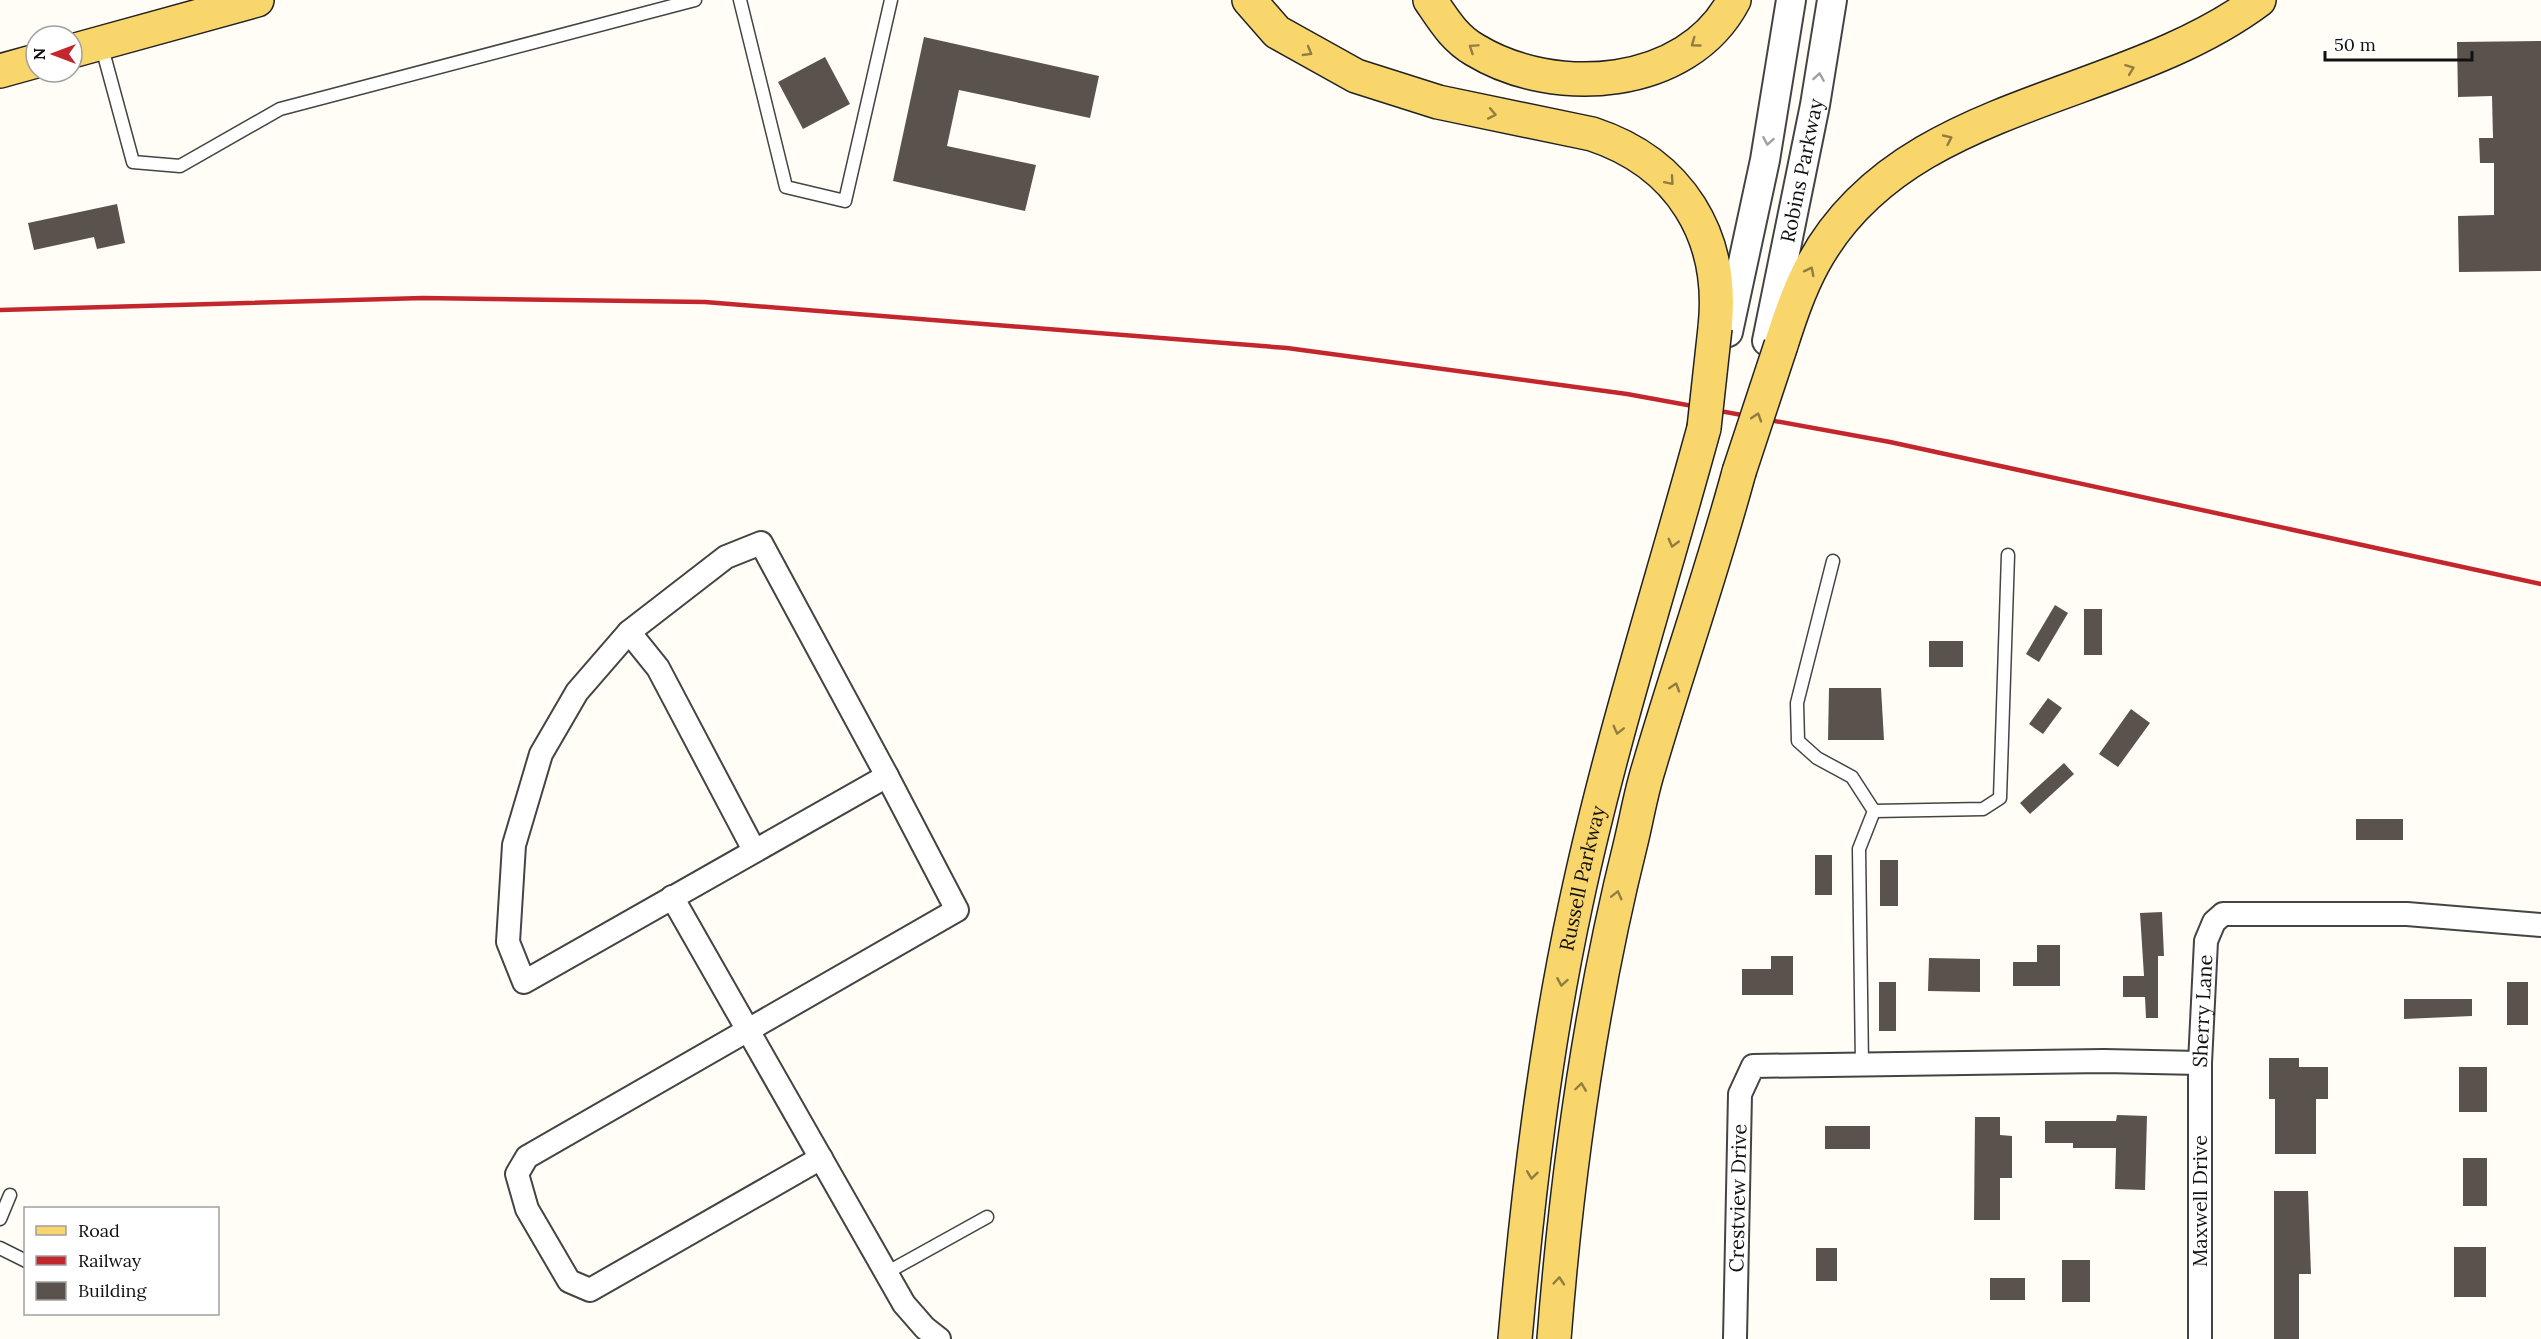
<svg xmlns="http://www.w3.org/2000/svg" width="2541" height="1339" viewBox="0 0 2541 1339" font-family="Lora,serif">
	<style>
		.building { fill: #5a524d }
		.lines { fill: none; stroke-linecap: round; stroke-linejoin: round }
		.service-casing { stroke: #444; stroke-width: 15 }
		.minor-casing { stroke: #444; stroke-width: 26 }
		.tertiary-casing { stroke: #444; stroke-width: 32 }
		.primary-casing { stroke: #222; stroke-width: 36 }
		.service { stroke: #fff; stroke-width: 12 }
		.minor { stroke: #fff; stroke-width: 22 }
		.tertiary { stroke: #fff; stroke-width: 28 }
		.primary { stroke: #f9d66b; stroke-width: 33 }
		.rail { stroke: #c4262e; stroke-width: 4.5 }
		.primary-bridge-casing { stroke: #222; stroke-width: 36; stroke-linecap: butt }
		.primary-bridge { stroke: #f9d66b; stroke-width: 33 }
		.oneway { stroke: #917d42 }
		.oneway2 { stroke: #a0a0a0 }
		.labels { text-anchor: middle; stroke-width: 6; stroke-linejoin: round; paint-order: stroke }
		.street-label { font-size: 20px; fill: #111; stroke: #fff }
	</style>
	<rect width="100%" height="100%" fill="#fffdf5"/>
	<g class="building">
		<polygon points="924,37 1099,76 1090,118 959,90 947,146 1036,165 1025,211 893,181"/>
		<polygon points="2541,41 2541,271 2459,272 2458,216 2494,215 2494,163 2480,163 2479,138 2493,138 2492,96 2458,97 2457,42"/>
		<polygon points="825,57 850,104 803,129 778,82"/>
		<polygon points="117,204 125,243 97,249 94,237 34,250 28,223"/>
		<polygon points="2055,605 2068,613 2039,662 2026,654"/>
		<rect x="2084" y="609" width="18" height="46"/>
		<rect x="1929" y="641" width="34" height="26"/>
		<polygon points="1829,688 1881,688 1884,740 1828,740"/>
		<polygon points="2048,698 2062,708 2043,734 2029,724"/>
		<polygon points="2131,709 2150,723 2118,767 2099,754"/>
		<polygon points="2064,763 2074,774 2030,814 2020,803"/>
		<rect x="2356" y="819" width="47" height="21"/>
		<rect x="1815" y="855" width="17" height="40"/>
		<rect x="1880" y="860" width="18" height="46"/>
		<polygon points="2162,912 2164,956 2158,956 2158,1018 2146,1018 2145,997 2123,997 2123,976 2144,976 2140,913"/>
		<polygon points="2037,945 2060,945 2060,986 2013,986 2013,962 2037,962"/>
		<polygon points="1771,956 1793,956 1793,995 1742,995 1742,969 1771,969"/>
		<polygon points="1929,958 1980,959 1980,992 1928,991"/>
		<rect x="1879" y="982" width="17" height="49"/>
		<rect x="2507" y="982" width="21" height="43"/>
		<polygon points="2404,999 2472,999 2472,1016 2404,1019"/>
		<polygon points="2269,1058 2299,1058 2299,1067 2328,1067 2328,1099 2316,1099 2316,1154 2275,1154 2275,1099 2269,1099"/>
		<rect x="2459" y="1067" width="28" height="45"/>
		<polygon points="2117,1115 2147,1116 2145,1190 2115,1189 2116,1148 2073,1148 2073,1143 2045,1143 2045,1121 2116,1121"/>
		<polygon points="1975,1117 2000,1117 2000,1135 2012,1136 2012,1178 2000,1178 2000,1220 1974,1220"/>
		<rect x="1825" y="1126" width="45" height="23"/>
		<rect x="2463" y="1158" width="24" height="48"/>
		<polygon points="2274,1191 2308,1191 2311,1274 2299,1274 2299,1339 2274,1339"/>
		<rect x="2454" y="1247" width="32" height="50"/>
		<rect x="1816" y="1248" width="21" height="33"/>
		<rect x="2062" y="1260" width="28" height="42"/>
		<rect x="1990" y="1278" width="35" height="22"/>
	</g>
	<g class="lines">
		<g class="service-casing">
			<g id="service">
				<polyline points="740,0 786,187 845,201 891,0"/>
				<polyline points="101,44 133,162 180,166 280,109 695,0"/>
				<polyline points="1833,561 1797,703 1798,741 1817,758 1852,777 1874,811 1859,849 1862,1065"/>
				<polyline points="1874,811 1983,809 2000,798 2008,555"/>
				<polyline points="0,1219 10,1195"/>
				<polyline points="0,1248 26,1261"/>
				<polyline points="886,1273 987,1217"/>
			</g>
		</g>
		<g class="minor-casing">
			<g id="minor">
				<polygon points="761,543 887,776 524,982 508,942 514,845 541,754 577,692 629,632 726,557"/>
				<polyline points="629,632 658,668 754,850"/>
				<polyline points="672,897 904,1304 925,1328 939,1339"/>
				<polyline points="821,1158 590,1290 569,1281 527,1209 517,1174 527,1157 957,910 887,776"/>
				<path id="s1" d="M1735,1339l5,-245 13,-28 351,-5 96,2"/>
				<path id="s2" d="M2200,1339v-276l6,-122 8,-19 9,-8h184l134,11"/>
			</g>
		</g>
		<g class="tertiary-casing">
			<g id="tertiary">
				<polyline points="1728,332 1765,160 1791,0"/>
				<path id="s3" d="M1767,341l48,-236 17,-105"/>
			</g>
		</g>
		<g class="primary-casing">
			<g id="primary">
				<path d="M1249,0l28,32 79,44 82,26 154,32c88,29 133,102 123,194"/>
				<path d="M1430,0c13,19 24,38 45,50 79,48 212,40 259,-50"/>
				<polyline points="72,51 257,0"/>
				<polyline points="0,71 36,61"/>
				<path d="M1781,345c9,-28 18,-55 32,-81 89,-165 307,-160 446,-264"/>
				<path id="s4" d="M1515,1339c13,-146 30,-292 61,-436 34,-160 85,-317 128,-475"/>
				<path d="M1554,1339c13,-168 36,-333 77,-497 6,-25 10,-50 18,-75 29,-99 63,-195 90,-295"/>
			</g>
		</g>
		<use href="#service" class="service"/>
		<use href="#minor" class="minor"/>
		<use href="#tertiary" class="tertiary"/>
		<use href="#primary" class="primary"/>
		<polyline class="rail" points="0,310 423,298 705,302 1287,348 1627,394 1890,442 2541,584"/>
		<g class="primary-bridge-casing">
			<g id="primary-bridge">
				<polyline points="1704,428 1715,328"/>
				<polyline points="1739,472 1781,345"/>
			</g>
		</g>
		<use href="#primary-bridge" class="primary-bridge"/>
	</g>
	<defs><path id="oneway-chevron" d="M-2-3.5L2.5 0L-2 3.5" fill="none" stroke-width="1.6" stroke-linecap="round" stroke-linejoin="round" transform="scale(1.5)"/></defs>
	<g class="oneway">
		<use href="#oneway-chevron" transform="translate(1695 43) rotate(144)"/>
		<use href="#oneway-chevron" transform="translate(1473 48) rotate(-146)"/>
		<use href="#oneway-chevron" transform="translate(1308 52) rotate(30)"/>
		<use href="#oneway-chevron" transform="translate(2130 69) rotate(-21)"/>
		<use href="#oneway-chevron" transform="translate(1492 114) rotate(11)"/>
		<use href="#oneway-chevron" transform="translate(1948 139) rotate(-25)"/>
		<use href="#oneway-chevron" transform="translate(1670 181) rotate(49)"/>
		<use href="#oneway-chevron" transform="translate(1810 271) rotate(-63)"/>
		<use href="#oneway-chevron" transform="translate(1757 417) rotate(-72)"/>
		<use href="#oneway-chevron" transform="translate(1673 543) rotate(105)"/>
		<use href="#oneway-chevron" transform="translate(1675 687) rotate(-72)"/>
		<use href="#oneway-chevron" transform="translate(1618 730) rotate(104)"/>
		<use href="#oneway-chevron" transform="translate(1617 895) rotate(-76)"/>
		<use href="#oneway-chevron" transform="translate(1562 982) rotate(100)"/>
		<use href="#oneway-chevron" transform="translate(1581 1087) rotate(-82)"/>
		<use href="#oneway-chevron" transform="translate(1532 1175) rotate(97)"/>
		<use href="#oneway-chevron" transform="translate(1559 1281) rotate(-85)"/>
	</g>
	<g class="oneway2">
		<use href="#oneway-chevron" transform="translate(1819 77) rotate(-81)"/>
		<use href="#oneway-chevron" transform="translate(1768 141) rotate(100)"/>
	</g>
	<g class="labels">
		<g class="street-label">
			<text dy="7" stroke="none"><textPath href="#s3" startOffset="174">Robins Parkway</textPath></text>
			<text dy="7" stroke="none"><textPath href="#s4" startOffset="466">Russell Parkway</textPath></text>
			<text dy="7" stroke="none"><textPath href="#s2" startOffset="328">Sherry Lane</textPath></text>
			<text dy="7" stroke="none"><textPath href="#s1" startOffset="141">Crestview Drive</textPath></text>
			<text transform="translate(2200 1201) rotate(-90)" y="7">Maxwell Drive</text>
		</g>
	</g>
	<rect x="24" y="1207" width="195" height="108" fill="#ffffff" stroke="#a0a0a0" stroke-width="1.5"/>
	<rect x="36" y="1226" width="30" height="9" fill="#f9d66b" stroke="#a0a0a0" stroke-width="1.5"/>
	<text x="78" y="1237" font-size="18" fill="#111111">Road</text>
	<rect x="36" y="1256" width="30" height="9" fill="#c4262e" stroke="#a0a0a0" stroke-width="1.5"/>
	<text x="78" y="1267" font-size="18" fill="#111111">Railway</text>
	<rect x="36" y="1282" width="30" height="18" fill="#5a524d" stroke="#a0a0a0" stroke-width="1.5"/>
	<text x="78" y="1297" font-size="18" fill="#111111">Building</text>
	<g transform="translate(54 54) rotate(270)"><circle r="28" fill="#ffffff" stroke="#a0a0a0" stroke-width="1.5"/>
	<path d="M0-4.5L10 22L0 15L-10 22Z" fill="#c4262e"/>
	<text y="-9" font-size="16" font-weight="bold" text-anchor="middle" fill="#111111">N</text>
	</g>
	<path d="M2325 51v9h147v-9" fill="none" stroke="#111111" stroke-width="3"/>
	<text x="2334" y="51" font-size="18" fill="#111111" stroke="#ffffff" stroke-width="4.5" paint-order="stroke">50 m</text>
</svg>
